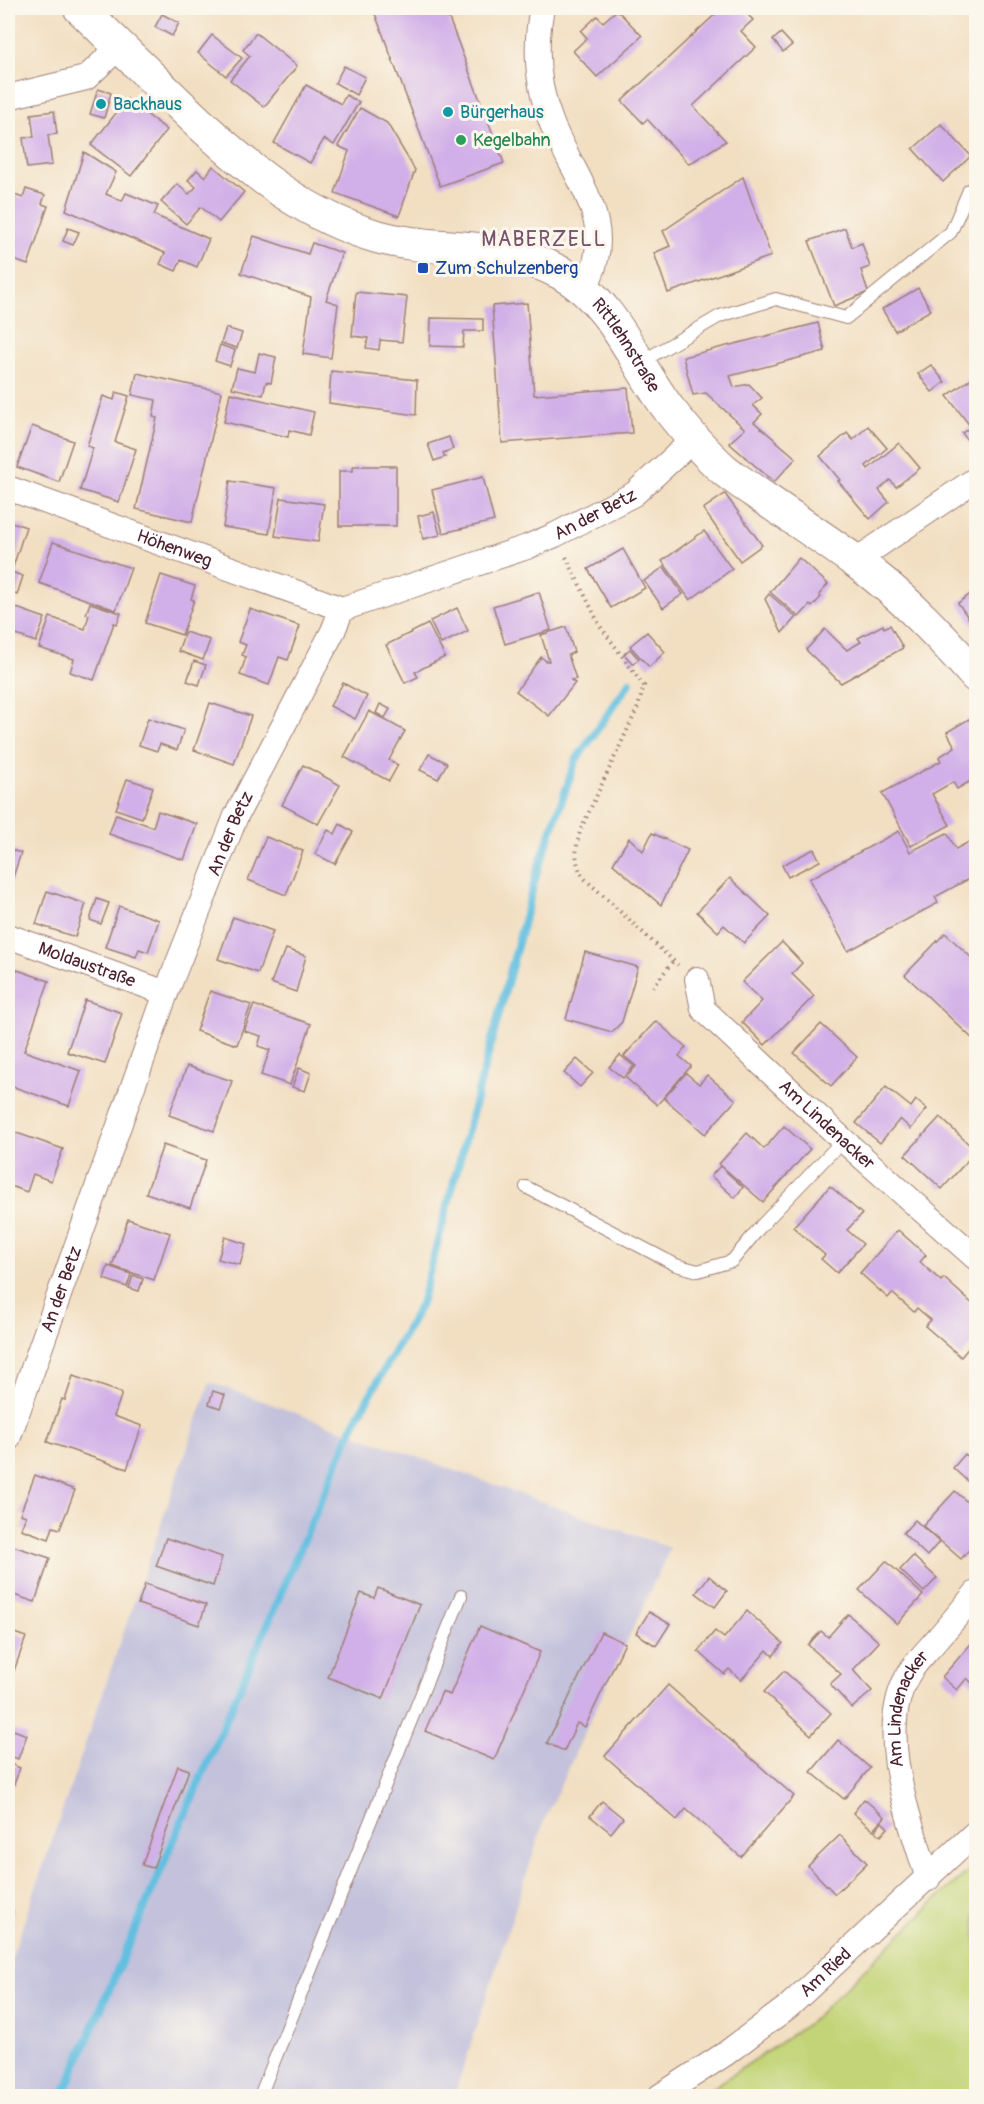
<svg xmlns="http://www.w3.org/2000/svg" width="984" height="2104" viewBox="0 0 984 2104" font-family="Pangolin,sans-serif">
	<style>
		.industrial { fill: #c3c1db }
		.green { fill: #c2d477; stroke: #867a51; stroke-width: 1.5 }
		.lines { fill: none; stroke-linecap: round; stroke-linejoin: round }
		.stream { stroke: #62bfe0; stroke-width: 8 }
		.building { fill: #d1afe8 }
		.lane-casing { stroke: #9e7f76; stroke-width: 14 }
		.street-casing { stroke: #9e7f76; stroke-width: 26 }
		.secondary-casing { stroke: #9e7f76; stroke-width: 35 }
		.path { stroke: #9e7f76; stroke-width: 4; stroke-dasharray: 1.5 4.5; stroke-linecap: butt }
		.lane { stroke: #fff; stroke-width: 12 }
		.street { stroke: #fff; stroke-width: 24 }
		.secondary { stroke: #fff; stroke-width: 33 }
		.culture-dot { fill: #0f9aa8; stroke: #fbf7ec; stroke-width: 2 }
		.leisure-dot { fill: #2e9e5b; stroke: #fbf7ec; stroke-width: 2 }
		.transit-dot { fill: #1a4fb4; stroke: #fbf7ec; stroke-width: 2 }
		.labels { text-anchor: middle; stroke-width: 6; stroke-linejoin: round; paint-order: stroke }
		.culture-label { font-size: 18px; fill: #0d838f; stroke: #fbf7ec; text-anchor: start }
		.leisure-label { font-size: 18px; fill: #27864d; stroke: #fbf7ec; text-anchor: start }
		.transit-label { font-size: 18px; fill: #164399; stroke: #fbf7ec; text-anchor: start }
		.street-label { font-size: 18px; fill: #4a1f2b; stroke: #fbf7ec }
		.quarter-label { font-size: 21px; letter-spacing: 1.5px; fill: #79516d; stroke: #fbf7ec }
	</style>
	<rect width="100%" height="100%" fill="#fbf7ec"/>
	<filter id="ink" filterUnits="userSpaceOnUse"><feTurbulence type="fractalNoise" baseFrequency=".0167" numOctaves="2"/><feDisplacementMap in="SourceGraphic" scale="12" xChannelSelector="R" yChannelSelector="G"/><feConvolveMatrix kernelMatrix="1 2 1 2 8 2 1 2 1" color-interpolation-filters="sRGB"/></filter>
	<filter id="wash" filterUnits="userSpaceOnUse"><feTurbulence type="fractalNoise" baseFrequency=".008" numOctaves="4" result="noise"/><feDisplacementMap in="SourceGraphic" scale="24" xChannelSelector="R" yChannelSelector="G"/><feGaussianBlur stdDeviation="1.35" result="paint"/><feColorMatrix in="noise" values="0 0 0 0 0 0 0 0 0 0 0 0 0 0 0 0 0 1.4 0 .05"/><feComposite in="paint" operator="in"/></filter>
	<g filter="url(#wash)">
		<rect width="100%" height="100%" fill="#f2dfc2"/>
		<polygon class="industrial" points="210,1382 670,1548 544,1821 454,2096 8,2096 8,1968"/>
		<polygon class="green" points="976,1865 976,2096 701,2096 809,2023 941,1895"/>
		<g class="lines">
			<polyline class="stream" points="63,2096 355,1422 421,1304 537,872 576,760 630,682"/>
		</g>
		<g id="blocks">
			<g class="building">
				<polygon points="384,8 427,8 429,12 445,8 504,163 440,186 374,11"/>
				<polygon points="722,8 741,8 753,20 741,31 756,47 693,106 726,141 689,164 647,119 643,123 622,101"/>
				<polygon points="617,10 642,36 597,77 573,51 587,38 581,31 597,16 603,22"/>
				<polygon points="162,14 179,23 172,36 155,27"/>
				<polygon points="256,33 297,66 264,107 230,80 250,56 243,50"/>
				<polygon points="781,33 792,45 783,52 773,40"/>
				<polygon points="212,35 242,58 226,76 198,53"/>
				<polygon points="8,55 12,66 8,80"/>
				<polygon points="344,66 365,77 356,95 335,83"/>
				<polygon points="306,85 341,104 346,95 359,102 334,145 324,139 310,163 274,143"/>
				<polygon points="98,89 111,93 104,118 90,114"/>
				<polygon points="127,99 167,130 131,176 91,145"/>
				<polygon points="360,108 387,123 415,170 399,216 335,193 349,151 338,146"/>
				<polygon points="54,111 57,134 48,135 52,165 27,168 23,138 34,137 31,114"/>
				<polygon points="941,124 971,156 943,182 913,149"/>
				<polygon points="84,152 116,172 106,194 122,201 126,193 158,206 154,215 209,239 197,267 181,260 176,271 160,264 165,253 66,210"/>
				<polygon points="213,166 244,192 219,222 201,207 186,224 161,202 177,184 189,194 196,187 188,180 197,170 205,177"/>
				<polygon points="743,177 771,256 668,293 654,253 670,246 663,231"/>
				<polygon points="26,189 45,195 42,204 48,206 28,265 8,258 8,208 12,194 23,198"/>
				<polygon points="68,228 79,232 73,245 63,241"/>
				<polygon points="845,228 852,247 862,243 870,267 861,270 868,292 834,306 809,241"/>
				<polygon points="254,236 308,254 312,243 342,253 326,300 338,304 331,358 303,354 311,297 241,273"/>
				<polygon points="918,288 931,310 895,331 882,309"/>
				<polygon points="356,292 407,297 402,342 380,340 379,350 366,348 368,338 352,336"/>
				<polygon points="527,303 534,395 628,388 632,433 502,443 492,306"/>
				<polygon points="431,318 483,319 483,331 464,331 463,347 430,346"/>
				<polygon points="818,323 825,351 730,376 734,387 749,384 762,398 753,405 762,414 754,422 796,458 774,482 729,443 745,429 706,393 693,395 683,357"/>
				<polygon points="226,328 242,333 237,348 221,343"/>
				<polygon points="220,345 235,350 230,366 215,361"/>
				<polygon points="259,353 276,357 271,383 266,382 263,395 232,388 237,368 255,372"/>
				<polygon points="931,365 945,382 932,392 918,374"/>
				<polygon points="331,371 417,380 416,415 329,403"/>
				<polygon points="137,373 222,392 192,522 136,509 157,418 153,417 156,400 132,395"/>
				<polygon points="976,375 976,452 962,433 971,427 947,396"/>
				<polygon points="116,392 129,396 115,442 136,449 119,502 80,490 93,448 87,446 103,396 114,400"/>
				<polygon points="230,393 314,412 309,435 289,430 288,437 224,422"/>
				<polygon points="32,426 73,441 59,482 17,467"/>
				<polygon points="868,426 887,448 866,466 868,469 899,443 920,468 896,487 890,480 879,490 889,502 870,519 838,481 840,480 820,456 847,433 853,440"/>
				<polygon points="449,437 453,449 443,453 445,457 434,461 428,444"/>
				<polygon points="353,466 396,466 396,526 339,526 339,471 353,471"/>
				<polygon points="483,477 494,521 443,533 432,490"/>
				<polygon points="230,481 276,488 269,534 223,527"/>
				<polygon points="725,494 762,545 740,561 703,509"/>
				<polygon points="281,498 324,504 318,542 275,536"/>
				<polygon points="434,512 440,535 423,539 418,516"/>
				<polygon points="8,521 26,527 12,570 8,568"/>
				<polygon points="704,531 732,569 690,600 662,561"/>
				<polygon points="53,542 131,568 116,610 39,583"/>
				<polygon points="623,549 645,588 611,608 588,569"/>
				<polygon points="799,558 828,584 819,595 821,597 812,607 810,605 799,617 770,592"/>
				<polygon points="664,567 683,594 663,608 644,581"/>
				<polygon points="8,571 23,576 17,595 8,591"/>
				<polygon points="161,575 195,586 191,599 194,600 182,635 145,623"/>
				<polygon points="976,590 976,629 958,603"/>
				<polygon points="539,592 551,630 505,644 493,606"/>
				<polygon points="769,594 796,617 782,633 765,599"/>
				<polygon points="90,603 121,613 117,624 114,623 94,680 70,672 74,659 39,648 50,617 85,629 89,615 86,614"/>
				<polygon points="11,606 45,618 36,642 8,632 8,617"/>
				<polygon points="457,608 468,631 441,644 430,621"/>
				<polygon points="250,609 300,626 288,660 279,657 269,685 240,675 246,657 242,655 246,645 238,642"/>
				<polygon points="428,624 445,657 415,672 418,677 405,683 386,645"/>
				<polygon points="883,625 884,628 890,625 903,648 841,683 806,650 825,629 847,650 861,642 858,638"/>
				<polygon points="566,627 574,652 568,655 576,679 571,680 575,683 549,716 516,691 541,657 546,661 549,661 541,635"/>
				<polygon points="185,632 210,640 203,660 178,651"/>
				<polygon points="647,632 665,652 649,667 630,646"/>
				<polygon points="630,649 639,659 633,664 624,654"/>
				<polygon points="194,661 206,665 199,685 187,681"/>
				<polygon points="343,683 367,696 355,719 330,706"/>
				<polygon points="210,703 251,716 234,764 194,750"/>
				<polygon points="380,704 390,709 385,718 376,713"/>
				<polygon points="369,711 405,731 389,760 398,765 389,781 344,757"/>
				<polygon points="148,718 184,730 177,750 160,744 157,751 139,745"/>
				<polygon points="969,719 976,733 976,778 957,789 953,782 932,794 950,825 911,846 882,793 941,761 939,757 955,747 947,732"/>
				<polygon points="429,754 447,763 438,779 420,770"/>
				<polygon points="303,765 340,785 318,824 282,805"/>
				<polygon points="127,779 153,787 142,818 116,809"/>
				<polygon points="158,811 197,824 184,860 109,834 116,814 153,827"/>
				<polygon points="340,824 353,832 335,864 315,854 328,830 335,834"/>
				<polygon points="899,831 910,852 947,833 956,849 976,838 976,875 935,897 938,903 848,951 809,879"/>
				<polygon points="652,833 688,850 661,905 613,864 629,838 643,851"/>
				<polygon points="266,837 303,851 286,895 248,880"/>
				<polygon points="8,849 21,853 8,892"/>
				<polygon points="814,849 820,861 788,877 782,865"/>
				<polygon points="730,878 770,916 744,943 724,925 718,932 697,912"/>
				<polygon points="47,891 86,904 75,937 36,924"/>
				<polygon points="97,899 109,903 101,924 90,920"/>
				<polygon points="119,906 159,920 148,952 139,949 136,957 105,947"/>
				<polygon points="233,917 273,931 258,973 218,959"/>
				<polygon points="945,933 976,962 976,1042 905,975"/>
				<polygon points="782,942 802,963 792,974 814,996 765,1045 742,1022 762,1001 742,982"/>
				<polygon points="286,949 306,956 296,992 271,983 280,959 282,959"/>
				<polygon points="585,952 638,967 622,1022 612,1032 566,1019"/>
				<polygon points="9,967 49,981 24,1051 81,1071 69,1106 8,1085"/>
				<polygon points="210,991 251,1005 237,1045 196,1031"/>
				<polygon points="85,1000 122,1013 105,1064 67,1052"/>
				<polygon points="254,1005 311,1024 290,1085 261,1075 270,1050 258,1046 261,1036 244,1031"/>
				<polygon points="656,1021 686,1047 679,1056 691,1066 657,1105 626,1078 636,1066 624,1056"/>
				<polygon points="821,1024 857,1057 831,1086 794,1053"/>
				<polygon points="620,1055 634,1066 623,1078 609,1067"/>
				<polygon points="577,1059 593,1073 580,1087 564,1073"/>
				<polygon points="187,1066 232,1081 214,1131 169,1115"/>
				<polygon points="299,1068 311,1073 305,1091 292,1087"/>
				<polygon points="686,1073 699,1084 707,1075 736,1100 705,1134 664,1098"/>
				<polygon points="886,1087 911,1107 916,1100 927,1109 911,1129 900,1119 880,1143 856,1123"/>
				<polygon points="940,1117 976,1151 942,1189 905,1155"/>
				<polygon points="784,1126 810,1149 763,1202 719,1164 747,1133 764,1149"/>
				<polygon points="8,1130 63,1149 51,1181 33,1174 27,1192 8,1185"/>
				<polygon points="163,1145 206,1160 190,1208 146,1193"/>
				<polygon points="720,1166 743,1187 735,1198 711,1176"/>
				<polygon points="830,1186 862,1214 847,1230 863,1244 837,1273 821,1259 825,1255 793,1227"/>
				<polygon points="128,1219 170,1233 154,1280 112,1266"/>
				<polygon points="898,1230 926,1255 920,1262 941,1281 944,1278 976,1307 976,1339 961,1357 925,1326 931,1320 917,1308 914,1312 892,1293 888,1298 860,1273"/>
				<polygon points="225,1237 246,1244 240,1265 218,1259"/>
				<polygon points="108,1266 131,1274 127,1287 104,1279"/>
				<polygon points="133,1275 143,1279 139,1291 129,1288"/>
				<polygon points="73,1376 122,1393 114,1416 142,1426 127,1469 47,1442 62,1399 65,1400"/>
				<polygon points="213,1391 225,1395 220,1408 209,1404"/>
				<polygon points="965,1454 976,1464 976,1489 953,1468"/>
				<polygon points="35,1475 75,1490 60,1529 53,1527 49,1539 21,1529 26,1516 20,1514"/>
				<polygon points="955,1491 976,1510 976,1542 961,1559 923,1526"/>
				<polygon points="915,1520 939,1542 927,1556 903,1533"/>
				<polygon points="166,1538 222,1557 213,1586 156,1566"/>
				<polygon points="13,1546 50,1558 35,1602 8,1593 8,1562"/>
				<polygon points="913,1556 937,1578 924,1592 900,1570"/>
				<polygon points="886,1561 923,1595 897,1624 859,1590"/>
				<polygon points="709,1576 727,1591 715,1607 696,1593"/>
				<polygon points="145,1584 206,1605 199,1625 138,1604"/>
				<polygon points="378,1588 420,1605 383,1699 328,1677 361,1593 374,1598"/>
				<polygon points="747,1611 783,1643 773,1656 767,1650 741,1680 729,1669 724,1674 698,1651 715,1631 724,1638"/>
				<polygon points="649,1612 670,1624 656,1646 636,1633"/>
				<polygon points="848,1614 879,1642 853,1670 872,1691 852,1708 830,1684 841,1674 808,1645 821,1631 828,1637"/>
				<polygon points="480,1626 540,1652 494,1760 425,1731 442,1692 450,1695"/>
				<polygon points="8,1631 26,1637 11,1679 8,1677"/>
				<polygon points="601,1632 625,1643 585,1727 577,1723 564,1751 547,1743"/>
				<polygon points="976,1638 976,1687 967,1678 957,1690 942,1677"/>
				<polygon points="784,1671 831,1713 811,1735 764,1692"/>
				<polygon points="668,1685 794,1796 741,1857 686,1809 677,1820 605,1756"/>
				<polygon points="8,1728 27,1735 18,1759 8,1755"/>
				<polygon points="838,1740 870,1768 844,1799 811,1772"/>
				<polygon points="8,1763 20,1768 13,1787 8,1785"/>
				<polygon points="178,1766 189,1770 153,1868 142,1865"/>
				<polygon points="864,1799 885,1817 873,1830 853,1813"/>
				<polygon points="602,1801 623,1818 611,1833 590,1816"/>
				<polygon points="882,1822 888,1828 881,1836 875,1831"/>
				<polygon points="840,1835 867,1863 835,1894 808,1866"/>
				<polygon points="8,1909 13,1911 8,1925"/>
			</g>
		</g>
	</g>
	<g filter="url(#ink)">
		<use href="#blocks" fill-opacity="0" stroke="#9e7f76" stroke-width="1.5"/>
		<g class="lines">
			<g class="lane-casing">
				<g id="lane">
					<polyline points="641,362 720,316 776,299 846,318 951,232 969,190"/>
					<polyline points="526,1187 676,1265 698,1271 732,1261 761,1226 843,1140"/>
					<polyline points="260,2096 461,1596"/>
				</g>
			</g>
			<g class="street-casing">
				<g id="street">
					<path d="M542,8c-8,39 -5,78 10,116 24,58 69,102 32,165"/>
					<polyline points="8,97 86,78 120,46"/>
					<path id="s1" d="M8,488l334,121"/>
					<polyline points="855,561 976,479"/>
					<path id="s2" d="M8,936l158,57"/>
					<path id="s3" d="M697,979l6,30 140,131 133,118"/>
					<path id="s4" d="M8,1439l158,-446 70,-177 97,-185 9,-22 185,-62 28,-12 79,-41 59,-54"/>
					<path id="s5" d="M928,1879c-18,-59 -55,-151 -17,-209 6,-9 14,-17 21,-25 15,-17 30,-35 44,-52"/>
					<path id="s6" d="M660,2096l65,-42 64,-48 187,-174"/>
				</g>
			</g>
			<g class="secondary-casing">
				<g id="secondary">
					<path id="s7" d="M80,8c32,31 64,62 96,93 58,56 118,111 199,135 63,18 123,3 186,37 54,30 74,93 110,139 16,20 32,39 51,56 10,9 22,16 33,24 33,23 67,45 100,69 46,33 84,73 121,115"/>
				</g>
			</g>
			<g class="path">
				<path d="M566,557l34,69 44,60 -6,21 -57,122c-6,18 -8,36 5,51l92,85"/>
				<polyline points="653,987 673,961"/>
			</g>
			<use href="#lane" class="lane"/>
			<use href="#street" class="street"/>
			<use href="#secondary" class="secondary"/>
		</g>
	</g>
	<g class="culture-dot">
		<circle cx="101" cy="104" r="6"/>
		<circle cx="448" cy="112" r="6"/>
	</g>
	<circle class="leisure-dot" cx="461" cy="140" r="6"/>
	<rect class="transit-dot" x="417" y="262" width="12" height="12" rx="3"/>
	<g class="labels">
		<g class="culture-label">
			<text x="113" y="110">Backhaus</text>
			<text x="460" y="118">Bürgerhaus</text>
		</g>
		<g class="leisure-label">
			<text x="473" y="146">Kegelbahn</text>
		</g>
		<g class="transit-label">
			<text x="435" y="274">Zum Schulzenberg</text>
		</g>
		<g class="street-label">
			<text dy="6" stroke="none"><textPath href="#s7" startOffset="666">Rittlehnstraße</textPath></text>
			<text dy="6" stroke="none"><textPath href="#s4" startOffset="1167">An der Betz</textPath></text>
			<text dy="6" stroke="none"><textPath href="#s1" startOffset="177">Höhenweg</textPath></text>
			<text dy="6" stroke="none"><textPath href="#s4" startOffset="645">An der Betz</textPath></text>
			<text dy="6" stroke="none"><textPath href="#s2" startOffset="84">Moldaustraße</textPath></text>
			<text dy="6" stroke="none"><textPath href="#s3" startOffset="200">Am Lindenacker</textPath></text>
			<text dy="6" stroke="none"><textPath href="#s4" startOffset="159">An der Betz</textPath></text>
			<text dy="6" stroke="none"><textPath href="#s5" startOffset="177">Am Lindenacker</textPath></text>
			<text dy="6" stroke="none"><textPath href="#s6" startOffset="207">Am Ried</textPath></text>
		</g>
		<g class="quarter-label">
			<text x="544" y="246">MABERZELL</text>
		</g>
	</g>
	<rect width="984" height="2104" fill="none" stroke="#fbf7ec" stroke-width="30"/>
</svg>
